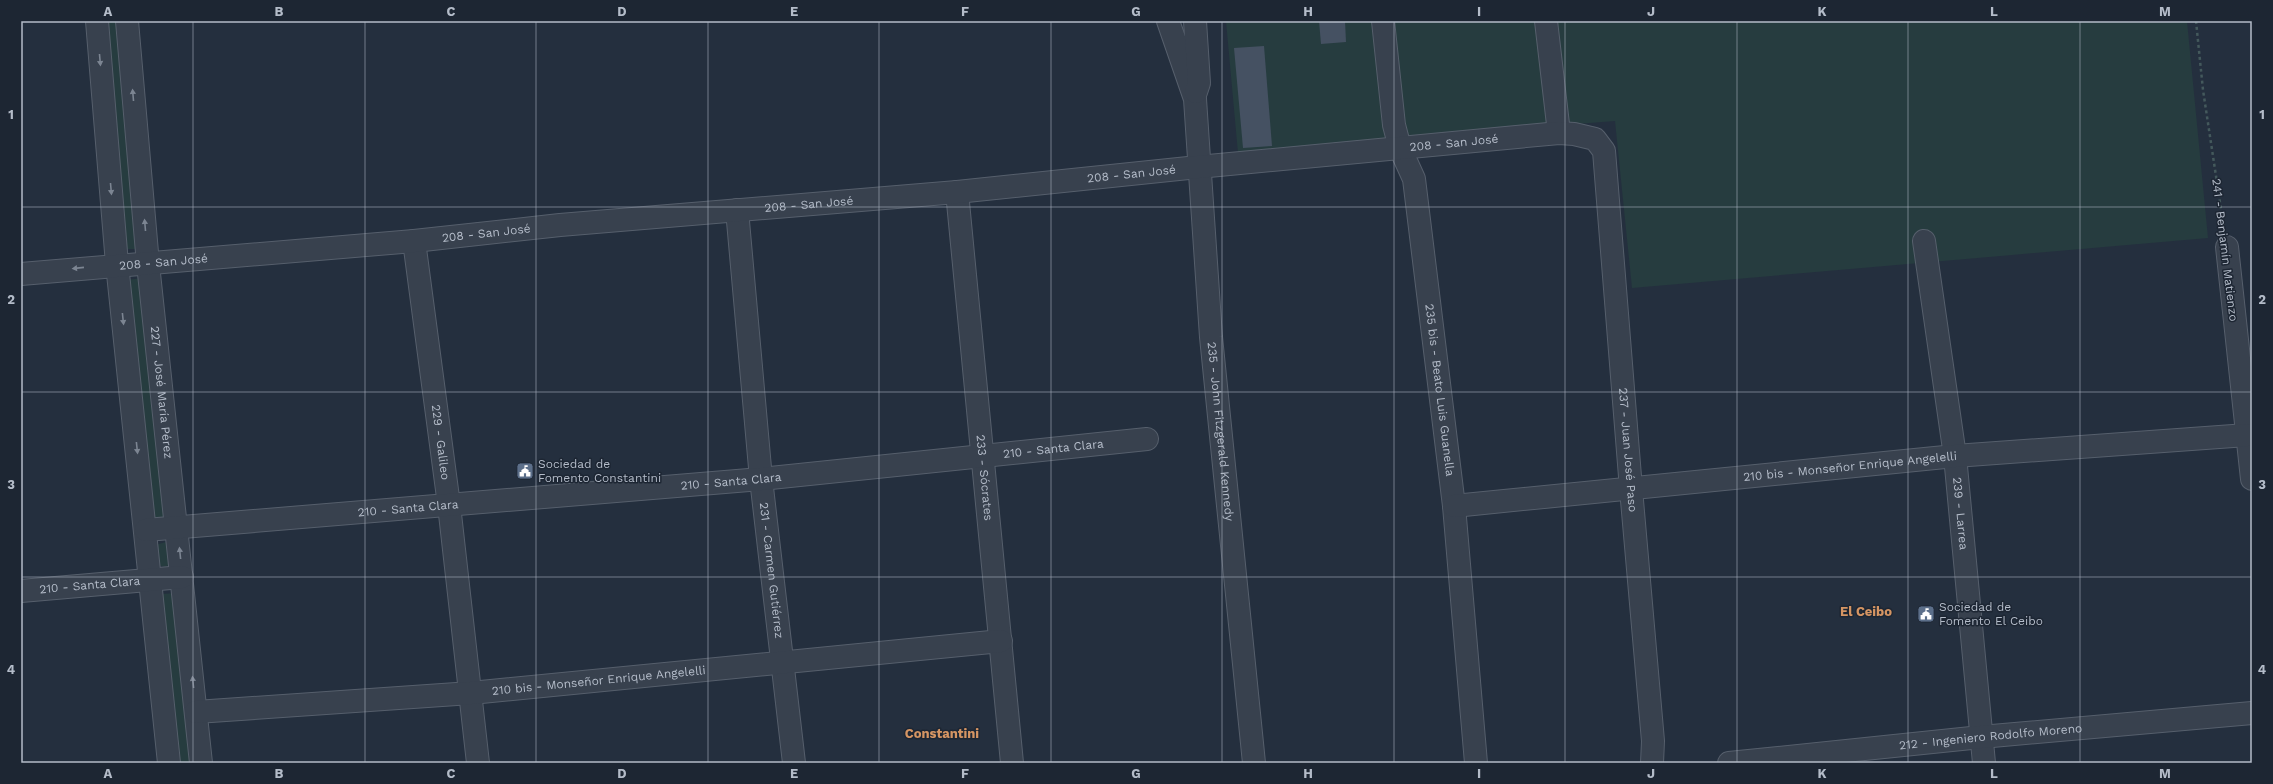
<svg xmlns="http://www.w3.org/2000/svg" width="2273" height="784" viewBox="0 0 2273 784" font-family="'Work Sans',sans-serif">
	<style>
		.green { fill: #263c3f }
		.building { fill: #455162 }
		.lines { fill: none; stroke-linecap: round; stroke-linejoin: round }
		.minor-casing { stroke: #565f6c; stroke-width: 24 }
		.path { stroke: #44595c; stroke-width: 2.5; stroke-dasharray: 3 3; stroke-linecap: butt }
		.minor { stroke: #38414e; stroke-width: 22 }
		.oneway { fill: #7c8592 }
		.grid { fill: none; stroke: #b4bcc9; stroke-width: 1; stroke-opacity: 0.55 }
		.labels { text-anchor: middle; stroke-width: 3; stroke-linejoin: round; paint-order: stroke }
		.street-label { font-size: 12px; fill: #b4bcc9; stroke: #1d2633 }
		.poi-label { font-size: 12px; fill: #b4bcc9; stroke: #1d2633; text-anchor: start }
		.neighbourhood-label { font-size: 13px; font-weight: bold; fill: #d59563; stroke: #1d2633 }
		.neatline { fill: none; stroke: #b4bcc9; stroke-width: 1.5 }
		.grid-label { font-size: 13px; text-anchor: middle; font-weight: bold; fill: #b4bcc9 }
	</style>
	<rect width="100%" height="100%" fill="#242f3e"/>
	<g class="green">
		<polygon points="103,21 119,21 139,249 124,249"/>
		<polygon points="1226,21 2187,21 2208,238 1632,288 1615,121 1420,136 1238,153"/>
		<polygon points="143,278 167,519 151,521 126,280"/>
		<path d="M166,542l3,3 1,19c-5,4 -9,3 -14,-1l-1,-18z"/>
		<polygon points="177,593 193,763 178,763 162,594"/>
	</g>
	<g class="building">
		<polygon points="1319,21 1345,21 1346,42 1321,44"/>
		<polygon points="1264,46 1272,146 1243,148 1234,48"/>
	</g>
	<g class="lines">
		<g class="minor-casing">
			<g id="minor">
				<polyline points="97,21 117,264 169,763"/>
				<path id="s1" d="M127,21l21,243 53,499"/>
				<path id="s2" d="M1168,21l27,78 16,238 43,426"/>
				<polyline points="1195,21 1199,83 1196,92"/>
				<path id="s3" d="M1383,21l11,104 6,23 14,31 40,327 22,257"/>
				<polyline points="1546,21 1559,133"/>
				<path id="s4" d="M957,192l55,571"/>
				<path id="s5" d="M737,210l24,269 33,284"/>
				<path id="s6" d="M414,241l35,264 29,258"/>
				<path id="s7" d="M1924,241l31,215 29,307"/>
				<polyline points="2227,247 2252,479"/>
				<path id="s8" d="M21,274l393,-33 146,-16 397,-33 241,-25 361,-34 15,1 21,5 9,12 27,338 22,252 -1,22"/>
				<path id="s9" d="M1454,506l501,-50 292,-21"/>
				<path id="s10" d="M146,530l615,-51 386,-40"/>
				<path id="s11" d="M21,591l161,-14"/>
				<path id="s12" d="M196,712l275,-19 530,-52"/>
				<path id="s13" d="M1729,763l252,-26 271,-24"/>
			</g>
		</g>
		<polyline class="path" points="2196,21 2203,90 2224,229"/>
		<use href="#minor" class="minor"/>
	</g>
	<defs><path id="oneway-solid" d="M-6-.8H1V-3.2L6.5 0L1 3.2V.8H-6Z"/></defs>
	<g class="oneway">
		<use href="#oneway-solid" transform="translate(100 60) rotate(85)"/>
		<use href="#oneway-solid" transform="translate(133 95) rotate(-95)"/>
		<use href="#oneway-solid" transform="translate(111 189) rotate(85)"/>
		<use href="#oneway-solid" transform="translate(145 225) rotate(-95)"/>
		<use href="#oneway-solid" transform="translate(78 268) rotate(174)"/>
		<use href="#oneway-solid" transform="translate(123 319) rotate(84)"/>
		<use href="#oneway-solid" transform="translate(137 448) rotate(84)"/>
		<use href="#oneway-solid" transform="translate(180 553) rotate(-96)"/>
		<use href="#oneway-solid" transform="translate(193 682) rotate(-96)"/>
	</g>
	<path class="grid" d="M193,21v742M365,21v742M536,21v742M708,21v742M879,21v742M1051,21v742M1222,21v742M1394,21v742M1565,21v742M1737,21v742M1908,21v742M2080,21v742M21,207h2231M21,392h2231M21,577h2231"/>
	<defs>
		<g id="civic-square" transform="scale(0.9)"><rect x="-9" y="-9" width="18" height="18" rx="4" fill="#5c6f8a" stroke="#1d2633"/><path d="M-.6-6.5H3V-4.5H.6V-3L4-1V1h2V6H-6V1h2V-1L-.6-3ZM-1.2 2.5V6h2.4V2.5Z" fill="#fff"/></g>
	</defs>
	<g fill-rule="evenodd">
		<use href="#civic-square" x="525" y="471"/>
		<use href="#civic-square" x="1926" y="614"/>
	</g>
	<g class="labels">
		<g class="street-label">
			<text dy="4" stroke="none"><textPath href="#s8" startOffset="1439">208 - San José</textPath></text>
			<text dy="4" stroke="none"><textPath href="#s8" startOffset="1115">208 - San José</textPath></text>
			<text dy="4" stroke="none"><textPath href="#s8" startOffset="791">208 - San José</textPath></text>
			<text dy="4" stroke="none"><textPath href="#s8" startOffset="467">208 - San José</textPath></text>
			<text transform="translate(2225 250) rotate(83)" y="4">241 - Benjamín Matienzo</text>
			<text dy="4" stroke="none"><textPath href="#s8" startOffset="143">208 - San José</textPath></text>
			<text dy="4" stroke="none"><textPath href="#s3" startOffset="375">235 bis - Beato Luis Guanella</textPath></text>
			<text dy="4" stroke="none"><textPath href="#s1" startOffset="373">227 - José María Pérez</textPath></text>
			<text dy="4" stroke="none"><textPath href="#s2" startOffset="416">235 - John Fitzgerald Kennedy</textPath></text>
			<text dy="4" stroke="none"><textPath href="#s6" startOffset="203">229 - Galileo</textPath></text>
			<text dy="4" stroke="none"><textPath href="#s10" startOffset="911">210 - Santa Clara</textPath></text>
			<text dy="4" stroke="none"><textPath href="#s8" startOffset="1896">237 - Juan José Paso</textPath></text>
			<text dy="4" stroke="none"><textPath href="#s9" startOffset="398">210 bis - Monseñor Enrique Angelelli</textPath></text>
			<text dy="4" stroke="none"><textPath href="#s4" startOffset="287">233 - Sócrates</textPath></text>
			<text dy="4" stroke="none"><textPath href="#s10" startOffset="587">210 - Santa Clara</textPath></text>
			<text dy="4" stroke="none"><textPath href="#s10" startOffset="263">210 - Santa Clara</textPath></text>
			<text dy="4" stroke="none"><textPath href="#s7" startOffset="275">239 - Larrea</textPath></text>
			<text dy="4" stroke="none"><textPath href="#s5" startOffset="362">231 - Carmen Gutiérrez</textPath></text>
			<text dy="4" stroke="none"><textPath href="#s11" startOffset="69">210 - Santa Clara</textPath></text>
			<text dy="4" stroke="none"><textPath href="#s12" startOffset="404">210 bis - Monseñor Enrique Angelelli</textPath></text>
			<text dy="4" stroke="none"><textPath href="#s13" startOffset="263">212 - Ingeniero Rodolfo Moreno</textPath></text>
		</g>
		<g class="poi-label">
			<text x="538" y="468">Sociedad de<tspan x="538" dy="14">Fomento Constantini</tspan></text>
			<text x="1939" y="611">Sociedad de<tspan x="1939" dy="14">Fomento El Ceibo</tspan></text>
		</g>
		<g class="neighbourhood-label">
			<text x="1866" y="616">El Ceibo</text>
			<text x="942" y="738">Constantini</text>
		</g>
	</g>
	<rect width="2273" height="784" fill="none" stroke="#1d2633" stroke-width="44"/>
	<rect x="22" y="22" width="2229" height="740" class="neatline"/>
	<g class="grid-label">
		<text x="108" y="16">A</text>
		<text x="279" y="16">B</text>
		<text x="451" y="16">C</text>
		<text x="622" y="16">D</text>
		<text x="794" y="16">E</text>
		<text x="965" y="16">F</text>
		<text x="1136" y="16">G</text>
		<text x="1308" y="16">H</text>
		<text x="1479" y="16">I</text>
		<text x="1651" y="16">J</text>
		<text x="1822" y="16">K</text>
		<text x="1994" y="16">L</text>
		<text x="2165" y="16">M</text>
		<text x="11" y="119">1</text>
		<text x="2262" y="119">1</text>
		<text x="11" y="304">2</text>
		<text x="2262" y="304">2</text>
		<text x="11" y="489">3</text>
		<text x="2262" y="489">3</text>
		<text x="11" y="674">4</text>
		<text x="2262" y="674">4</text>
		<text x="108" y="778">A</text>
		<text x="279" y="778">B</text>
		<text x="451" y="778">C</text>
		<text x="622" y="778">D</text>
		<text x="794" y="778">E</text>
		<text x="965" y="778">F</text>
		<text x="1136" y="778">G</text>
		<text x="1308" y="778">H</text>
		<text x="1479" y="778">I</text>
		<text x="1651" y="778">J</text>
		<text x="1822" y="778">K</text>
		<text x="1994" y="778">L</text>
		<text x="2165" y="778">M</text>
	</g>
</svg>
